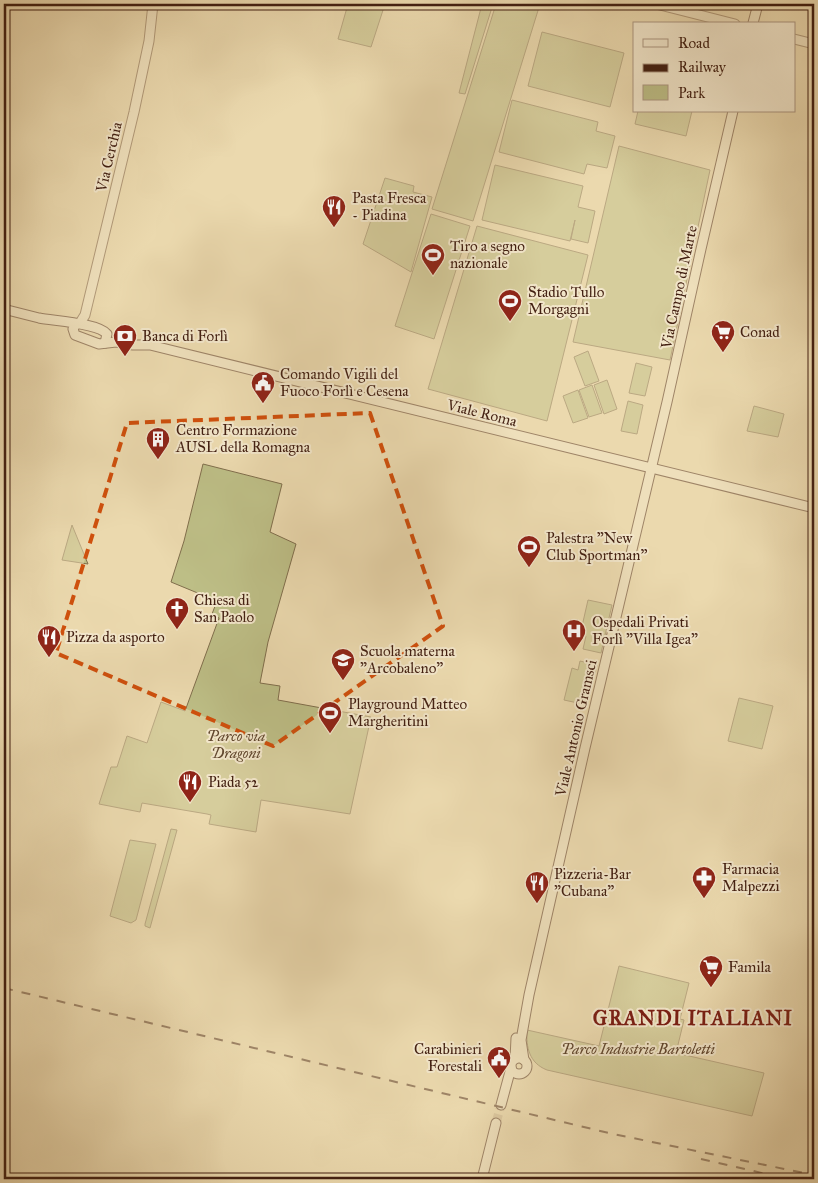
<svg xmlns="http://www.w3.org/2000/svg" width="818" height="1183" viewBox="0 0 818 1183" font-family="'IM FELL Great Primer',serif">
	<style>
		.green { fill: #bdbe86; stroke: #806e4c }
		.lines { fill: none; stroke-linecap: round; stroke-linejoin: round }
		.secondary-tunnel { stroke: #c9b48f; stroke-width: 9; stroke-dasharray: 9 4.5; stroke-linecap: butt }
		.tertiary-casing { stroke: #6c4e38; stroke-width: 11 }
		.secondary-casing { stroke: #421f11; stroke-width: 11 }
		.tertiary { stroke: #f2e6ca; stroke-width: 9 }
		.secondary { stroke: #f2e6ca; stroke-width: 9 }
		.rail { stroke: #421f11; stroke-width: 2; stroke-dasharray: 9 9; stroke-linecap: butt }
		.marked { fill: none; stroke: #cf500d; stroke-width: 4; stroke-dasharray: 10 6; stroke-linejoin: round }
		.labels { text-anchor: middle; stroke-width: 4; stroke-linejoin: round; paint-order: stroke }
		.street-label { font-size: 15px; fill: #421f11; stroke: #f2e6ca }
		.poi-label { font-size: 15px; fill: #421f11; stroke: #f2e6ca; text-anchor: start }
		.park-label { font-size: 15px; font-style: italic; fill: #61472e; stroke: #f2e6ca }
		.district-label { font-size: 20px; font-weight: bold; letter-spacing: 1px; fill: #7a1f14; stroke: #f2e6ca }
	</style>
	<rect width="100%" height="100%" fill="#ebd9ae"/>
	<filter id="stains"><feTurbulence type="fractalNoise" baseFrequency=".004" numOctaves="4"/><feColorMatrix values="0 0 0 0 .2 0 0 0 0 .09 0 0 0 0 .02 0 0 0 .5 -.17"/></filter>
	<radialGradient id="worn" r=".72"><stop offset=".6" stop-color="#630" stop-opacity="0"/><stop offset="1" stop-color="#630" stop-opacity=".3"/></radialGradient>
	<g class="green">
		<polygon points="348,4 385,4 371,47 338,39"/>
		<polygon points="482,4 493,4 465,94 459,93"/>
		<polygon points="496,4 540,4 473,221 432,209"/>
		<polygon points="542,32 624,53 610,107 528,86"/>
		<polygon points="512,100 598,122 596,131 615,136 607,168 587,164 584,174 499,152"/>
		<polygon points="638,111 692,111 686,136 635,124"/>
		<polygon points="619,146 710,170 670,360 573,342"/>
		<polygon points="495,165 583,186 578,207 595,211 588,243 571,239 575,220 570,241 482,220"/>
		<polygon points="385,178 414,186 413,192 432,197 411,272 363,244"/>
		<polygon points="431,214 470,226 434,339 395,326"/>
		<polygon points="477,226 588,255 547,421 428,389"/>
		<polygon points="588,351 599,381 585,386 574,357"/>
		<polygon points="636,363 652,367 645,396 629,393"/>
		<polygon points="607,380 617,409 604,414 594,385"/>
		<polygon points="592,385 602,413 589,417 579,390"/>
		<polygon points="578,390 588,418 573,423 563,396"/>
		<polygon points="628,401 643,405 637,434 621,431"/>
		<polygon points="754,406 784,414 778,437 747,431"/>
		<polygon points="203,464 282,484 270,532 296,544 268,642 260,683 280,686 278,700 371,717 350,814 261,800 256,832 209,824 211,815 207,814 142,803 140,812 99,804 111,767 117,767 127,736 147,743 161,702 185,711 219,618 212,614 217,601 171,582 184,541"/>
		<polygon points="72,525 88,564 62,560"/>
		<polygon points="588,600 612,605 601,653 583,649 586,636 580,635"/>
		<polygon points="580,661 597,665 587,705 564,700 572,668 578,670"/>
		<polygon points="739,698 773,706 762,749 728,741"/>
		<polygon points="171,829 177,830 150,928 145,926 145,924"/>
		<polygon points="130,840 156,844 136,920 131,923 110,916"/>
		<path d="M619,966l70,17 -9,36 4,1 -8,33 88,20 -12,43 -205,-46c-18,-7 -21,-23 -20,-40l72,16z"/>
	</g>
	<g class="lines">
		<polyline class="secondary-tunnel" points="496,1123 501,1105"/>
		<g class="tertiary-casing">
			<g id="tertiary">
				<polyline points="656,4 735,24"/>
				<polyline points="794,39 814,44"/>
				<polyline points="80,323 85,315 134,112 149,41 153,4"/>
			</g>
		</g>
		<g class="secondary-casing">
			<g id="secondary">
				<polyline points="753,23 758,4"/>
				<path d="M4,309c11,3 23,6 35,9 15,3 59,5 68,16l-2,9"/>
				<polyline points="76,324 73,329 75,335 99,344 116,342 133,345 150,345 814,508"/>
				<circle cx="519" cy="1066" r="8"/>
				<polyline points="515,1059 516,1038"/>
				<polyline points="524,1060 521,1040 529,995 585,748 667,402 701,249 733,111"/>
				<polyline points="501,1105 511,1068"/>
				<polyline points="482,1179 496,1123"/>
			</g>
		</g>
		<use href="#tertiary" class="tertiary"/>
		<use href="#secondary" class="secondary"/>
		<g class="rail">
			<polyline points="4,988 613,1134 814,1175"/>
			<polyline points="701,1159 788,1179"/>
		</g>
	</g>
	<path d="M0 0H818V1183H0ZM370,413l73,213 -170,120 -217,-93 71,-230z" fill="#ebd9ae" fill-opacity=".55" fill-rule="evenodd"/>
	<path class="marked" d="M370,413l73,213 -170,120 -217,-93 71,-230z"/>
	<defs>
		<g id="restaurant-pin" transform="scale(1.25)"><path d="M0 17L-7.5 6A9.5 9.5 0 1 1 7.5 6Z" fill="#8f2418" stroke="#f2e6ca"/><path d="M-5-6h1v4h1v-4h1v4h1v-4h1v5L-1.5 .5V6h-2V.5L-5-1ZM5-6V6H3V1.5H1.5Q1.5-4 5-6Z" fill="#fff"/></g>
		<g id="stadium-pin" transform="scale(1.25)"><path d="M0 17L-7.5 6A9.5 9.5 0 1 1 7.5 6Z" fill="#8f2418" stroke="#f2e6ca"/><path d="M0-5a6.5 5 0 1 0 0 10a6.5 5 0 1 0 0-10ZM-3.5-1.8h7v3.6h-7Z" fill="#fff"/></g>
		<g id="supermarket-pin" transform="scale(1.25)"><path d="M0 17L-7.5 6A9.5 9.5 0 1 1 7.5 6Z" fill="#8f2418" stroke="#f2e6ca"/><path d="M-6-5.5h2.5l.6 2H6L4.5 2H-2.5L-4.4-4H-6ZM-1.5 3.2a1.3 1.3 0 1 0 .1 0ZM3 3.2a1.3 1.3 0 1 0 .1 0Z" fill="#fff"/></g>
		<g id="bank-pin" transform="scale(1.25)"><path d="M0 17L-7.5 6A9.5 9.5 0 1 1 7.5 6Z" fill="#8f2418" stroke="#f2e6ca"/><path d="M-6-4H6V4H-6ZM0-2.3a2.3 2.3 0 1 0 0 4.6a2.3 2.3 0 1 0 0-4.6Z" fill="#fff"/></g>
		<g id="civic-pin" transform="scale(1.25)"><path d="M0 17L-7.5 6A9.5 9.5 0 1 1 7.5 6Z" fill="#8f2418" stroke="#f2e6ca"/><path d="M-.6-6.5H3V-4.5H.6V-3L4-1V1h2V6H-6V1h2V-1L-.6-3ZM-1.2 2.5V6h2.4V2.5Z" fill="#fff"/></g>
		<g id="building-pin" transform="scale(1.25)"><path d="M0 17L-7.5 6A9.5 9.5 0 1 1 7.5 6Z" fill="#8f2418" stroke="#f2e6ca"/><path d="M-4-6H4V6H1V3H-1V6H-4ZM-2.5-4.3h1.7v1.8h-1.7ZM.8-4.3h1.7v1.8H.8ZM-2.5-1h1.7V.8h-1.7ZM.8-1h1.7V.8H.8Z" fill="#fff"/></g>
		<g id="church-pin" transform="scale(1.25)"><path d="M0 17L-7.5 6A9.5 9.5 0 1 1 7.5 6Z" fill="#8f2418" stroke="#f2e6ca"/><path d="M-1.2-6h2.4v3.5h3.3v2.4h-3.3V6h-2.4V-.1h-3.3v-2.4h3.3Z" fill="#fff"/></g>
		<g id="hospital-pin" transform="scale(1.25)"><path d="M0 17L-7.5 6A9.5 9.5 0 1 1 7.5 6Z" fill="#8f2418" stroke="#f2e6ca"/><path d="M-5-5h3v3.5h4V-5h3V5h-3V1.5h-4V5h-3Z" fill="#fff"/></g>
		<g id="school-pin" transform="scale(1.25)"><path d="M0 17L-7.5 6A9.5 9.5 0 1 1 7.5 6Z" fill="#8f2418" stroke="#f2e6ca"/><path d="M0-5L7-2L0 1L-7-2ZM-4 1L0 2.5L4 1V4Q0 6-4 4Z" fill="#fff"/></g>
		<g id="pharmacy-pin" transform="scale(1.25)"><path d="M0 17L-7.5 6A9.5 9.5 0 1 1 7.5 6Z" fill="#8f2418" stroke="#f2e6ca"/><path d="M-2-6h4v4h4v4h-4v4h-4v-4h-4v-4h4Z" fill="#fff"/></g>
	</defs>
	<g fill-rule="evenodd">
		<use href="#restaurant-pin" x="334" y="207"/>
		<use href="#stadium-pin" x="433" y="255"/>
		<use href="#stadium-pin" x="510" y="301"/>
		<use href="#supermarket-pin" x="723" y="332"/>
		<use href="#bank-pin" x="125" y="336"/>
		<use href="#civic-pin" x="263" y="383"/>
		<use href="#building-pin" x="158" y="439"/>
		<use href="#stadium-pin" x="529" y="547"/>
		<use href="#church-pin" x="177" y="609"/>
		<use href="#hospital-pin" x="574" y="631"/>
		<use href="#restaurant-pin" x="49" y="637"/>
		<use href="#school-pin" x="343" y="660"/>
		<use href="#stadium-pin" x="330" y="713"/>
		<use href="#restaurant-pin" x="190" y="782"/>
		<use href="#pharmacy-pin" x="704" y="878"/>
		<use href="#restaurant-pin" x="537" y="883"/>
		<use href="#supermarket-pin" x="711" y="967"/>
		<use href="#civic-pin" x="499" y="1058"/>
	</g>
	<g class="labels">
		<g class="street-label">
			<text transform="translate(109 157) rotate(-77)" y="5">Via Cerchia</text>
			<text transform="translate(679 287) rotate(-78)" y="5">Via Campo di Marte</text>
			<text transform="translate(482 413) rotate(14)" y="5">Viale Roma</text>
			<text transform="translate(576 728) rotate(-77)" y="5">Viale Antonio Gramsci</text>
		</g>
		<g class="poi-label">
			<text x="352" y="203">Pasta Fresca<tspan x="352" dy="17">- Piadina</tspan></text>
			<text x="450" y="251">Tiro a segno<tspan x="450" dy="17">nazionale</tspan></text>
			<text x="528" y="297">Stadio Tullo<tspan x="528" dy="17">Morgagni</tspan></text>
			<text x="740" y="337">Conad</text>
			<text x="142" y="341">Banca di Forlì</text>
			<text x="280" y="379">Comando Vigili del<tspan x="280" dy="17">Fuoco Forlì e Cesena</tspan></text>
			<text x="176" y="435">Centro Formazione<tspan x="176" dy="17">AUSL della Romagna</tspan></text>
			<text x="546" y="543">Palestra "New<tspan x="546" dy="17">Club Sportman"</tspan></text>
			<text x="194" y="605">Chiesa di<tspan x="194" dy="17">San Paolo</tspan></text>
			<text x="592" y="627">Ospedali Privati<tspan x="592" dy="17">Forlì "Villa Igea"</tspan></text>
			<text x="66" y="642">Pizza da asporto</text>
			<text x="360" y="656">Scuola materna<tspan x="360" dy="17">"Arcobaleno"</tspan></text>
			<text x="348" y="709">Playground Matteo<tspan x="348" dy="17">Margheritini</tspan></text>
			<text x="208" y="787">Piada 52</text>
			<text x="722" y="874">Farmacia<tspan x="722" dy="17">Malpezzi</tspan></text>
			<text x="554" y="879">Pizzeria-Bar<tspan x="554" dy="17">"Cubana"</tspan></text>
			<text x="728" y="972">Famila</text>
			<text x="482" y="1054" text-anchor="end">Carabinieri<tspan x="482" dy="17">Forestali</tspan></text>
		</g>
		<g class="park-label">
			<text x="236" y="741">Parco via<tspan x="236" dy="17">Dragoni</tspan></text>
			<text x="638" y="1054">Parco Industrie Bartoletti</text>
		</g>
		<g class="district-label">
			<text x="693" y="1025">GRANDI ITALIANI</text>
		</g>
	</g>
	<rect width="818" height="1183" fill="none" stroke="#ebd9ae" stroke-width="20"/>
	<rect x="5" y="5" width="808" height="1173" fill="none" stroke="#421f11" stroke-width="2.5"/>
	<rect x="10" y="10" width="798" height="1163" fill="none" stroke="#421f11"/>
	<rect x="633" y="22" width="162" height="90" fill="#f2e6ca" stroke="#ac9680"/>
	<rect x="643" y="39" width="25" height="8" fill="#f2e6ca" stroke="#ac9680"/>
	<text x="678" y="48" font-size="15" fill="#421f11">Road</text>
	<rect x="643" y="64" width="25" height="8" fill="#421f11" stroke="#ac9680"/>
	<text x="678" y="72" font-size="15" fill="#421f11">Railway</text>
	<rect x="643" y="85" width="25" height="15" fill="#bdbe86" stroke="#ac9680"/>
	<text x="678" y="98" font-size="15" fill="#421f11">Park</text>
	<rect width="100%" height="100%" filter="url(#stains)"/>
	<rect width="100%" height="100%" fill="url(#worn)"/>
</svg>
